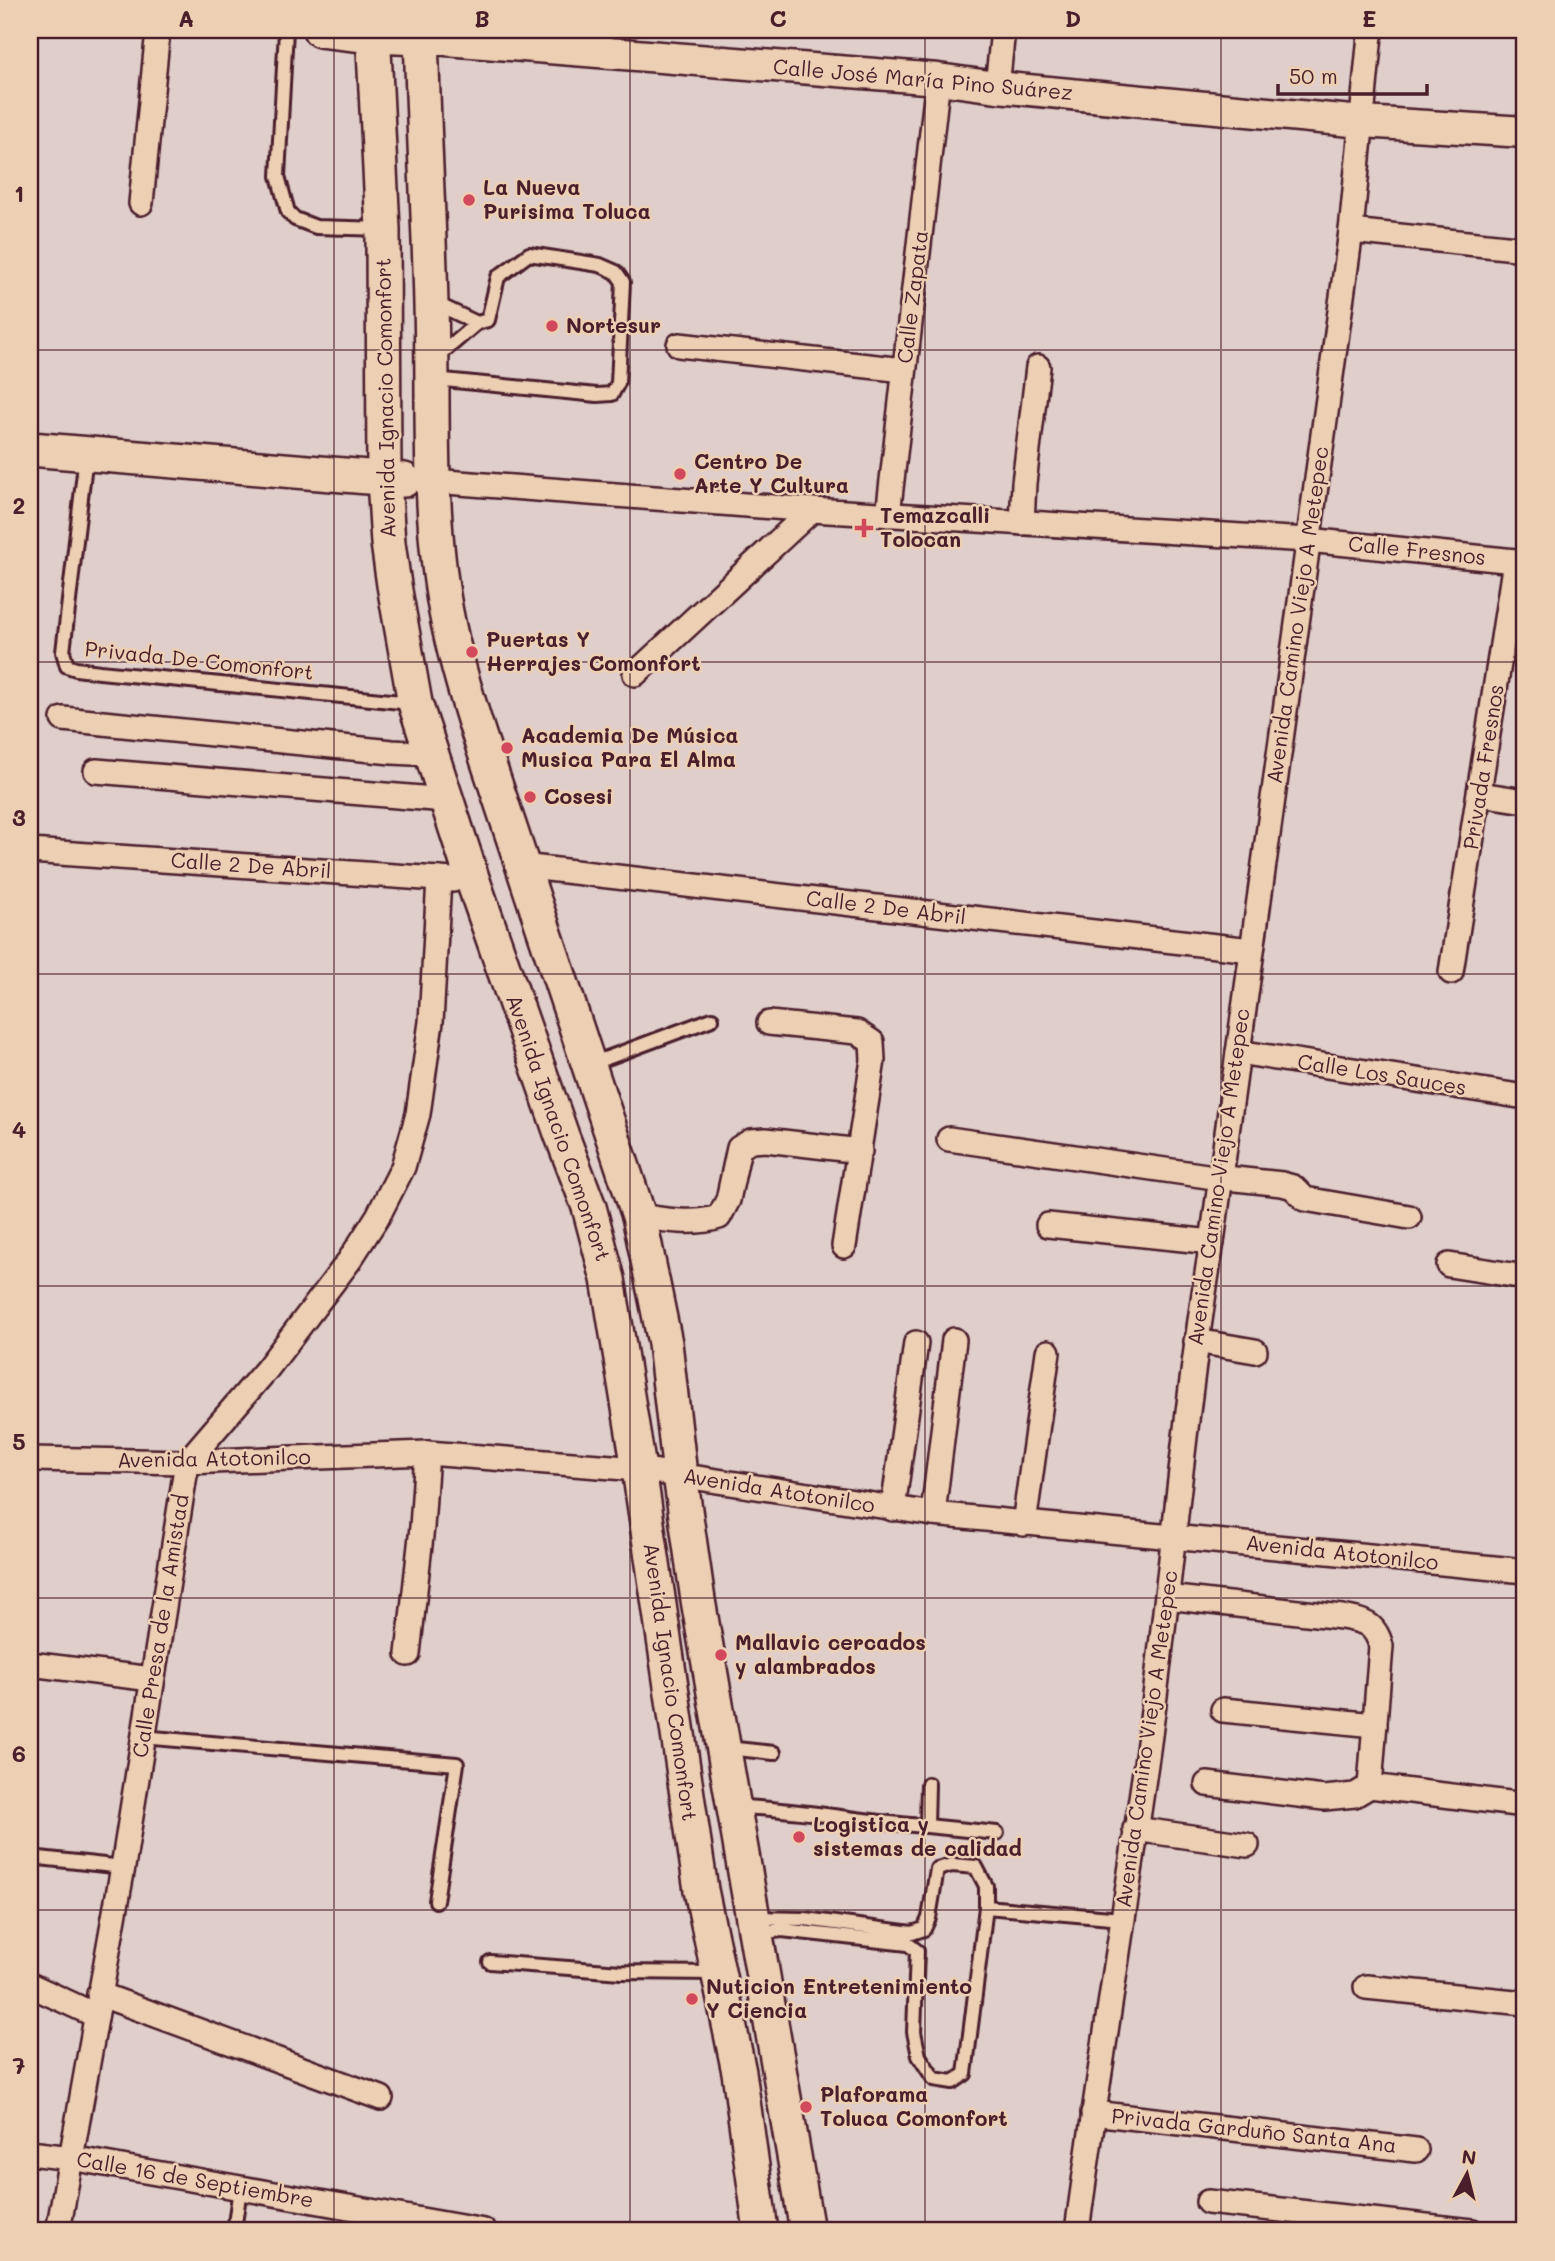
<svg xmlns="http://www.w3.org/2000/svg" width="1555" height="2261" viewBox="0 0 1555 2261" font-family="Mali,sans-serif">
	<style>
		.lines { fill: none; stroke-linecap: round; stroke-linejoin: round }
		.service-casing { stroke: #4a1f2b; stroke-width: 18 }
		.minor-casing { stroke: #4a1f2b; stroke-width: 28 }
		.tertiary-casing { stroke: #4a1f2b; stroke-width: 35 }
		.secondary-casing { stroke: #4a1f2b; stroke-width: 38 }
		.service { stroke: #edcfb4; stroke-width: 12 }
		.minor { stroke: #edcfb4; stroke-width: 23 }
		.tertiary { stroke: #edcfb4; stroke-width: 30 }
		.secondary { stroke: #edcfb4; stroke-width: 33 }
		.grid { fill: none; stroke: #4a1f2b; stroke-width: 2; stroke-opacity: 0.55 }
		.poi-dot { fill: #d1495b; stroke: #edcfb4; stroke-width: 2.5 }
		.labels { text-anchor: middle; stroke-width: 5; stroke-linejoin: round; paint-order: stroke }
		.street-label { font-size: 21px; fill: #4a1f2b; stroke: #edcfb4 }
		.poi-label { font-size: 21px; font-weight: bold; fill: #4a1f2b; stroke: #edcfb4; text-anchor: start }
		.neatline { fill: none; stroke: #4a1f2b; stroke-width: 2.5 }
		.grid-label { font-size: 23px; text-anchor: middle; font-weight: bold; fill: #4a1f2b }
	</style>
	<rect width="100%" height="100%" fill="#dfceca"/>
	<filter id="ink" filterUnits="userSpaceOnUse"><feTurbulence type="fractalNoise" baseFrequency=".0143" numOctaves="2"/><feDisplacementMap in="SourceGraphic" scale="14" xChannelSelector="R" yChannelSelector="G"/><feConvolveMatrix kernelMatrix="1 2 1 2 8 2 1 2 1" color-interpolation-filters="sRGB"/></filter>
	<g filter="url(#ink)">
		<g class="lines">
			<g class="service-casing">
				<g id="service">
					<polyline points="286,30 278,176 288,212 295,219 316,227 383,229"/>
					<polyline points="433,302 477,323 488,320 498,277 529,254 600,265 616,272 623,282 618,383 612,394 597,395 434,379"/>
					<polyline points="436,358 477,323"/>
					<polyline points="86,455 63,652 67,666 76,669 100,672 411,703"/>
					<polyline points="591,1064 712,1019"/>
					<polyline points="142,1737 457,1764 436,1901"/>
					<polyline points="727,1748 774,1753"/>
					<path d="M737,1807c63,1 126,16 190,19l1,-42"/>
					<polyline points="927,1826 997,1833"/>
					<polyline points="30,1857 123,1867"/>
					<polyline points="986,1907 1122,1919"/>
					<polyline points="753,1918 805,1919 912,1933 924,1929 929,1918 937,1869 952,1865 976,1867 986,1886 986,1907 965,2074 953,2082 934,2079 919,2056 914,2032 917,1951 908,1944 782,1930 757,1933"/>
					<polyline points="490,1962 621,1972 717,1973"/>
					<polyline points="234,2231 240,2188"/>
				</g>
			</g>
			<g class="minor-casing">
				<g id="minor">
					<polyline points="997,87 1003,30"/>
					<polyline points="141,203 158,30"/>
					<polyline points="1351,231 1525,249"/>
					<polyline points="679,345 904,370"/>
					<polyline points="433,481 812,510 1308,540 1525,562"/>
					<polyline points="888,515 938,79"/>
					<polyline points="1022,523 1024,483 1038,367"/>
					<polyline points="635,674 812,510"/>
					<polyline points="63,719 392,752 433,754"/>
					<polyline points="96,771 446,800"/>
					<polyline points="1480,794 1525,801"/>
					<polyline points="30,851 453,880"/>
					<polyline points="522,866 1251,950"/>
					<polyline points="1451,972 1515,561"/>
					<polyline points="769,1023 857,1032 872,1042 873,1060 844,1246"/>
					<polyline points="1238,1052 1525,1097"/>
					<polyline points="949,1139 1207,1176 1282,1184 1293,1187 1305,1199 1409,1217"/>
					<path d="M639,1216c25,4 56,9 80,1l9,-17 11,-52 12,-7 15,-1 94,11"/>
					<polyline points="1048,1225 1212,1242"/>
					<polyline points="1449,1265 1525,1277"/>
					<polyline points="1196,1341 1255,1351"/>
					<polyline points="30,1459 187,1462 427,1453 639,1469 933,1514 1525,1571"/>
					<polyline points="893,1509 916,1343"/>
					<polyline points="933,1514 954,1340"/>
					<polyline points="1024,1524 1048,1352"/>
					<path d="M1167,1597l175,20c22,4 33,6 39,29l-11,140"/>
					<polyline points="408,1654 422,1527 427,1453"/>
					<polyline points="30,1664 152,1679"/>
					<polyline points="1223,1710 1375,1725"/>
					<polyline points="1207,1784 1324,1798 1355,1795 1370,1786"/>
					<polyline points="1370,1786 1525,1805"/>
					<polyline points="1135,1829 1247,1845"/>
					<polyline points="30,1985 95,2015"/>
					<polyline points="1366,1987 1525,2003"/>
					<polyline points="99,1994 381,2098"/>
					<polyline points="1093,2113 1416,2150"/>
					<polyline points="30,2153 71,2158 484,2231"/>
					<polyline points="1208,2202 1472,2231"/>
					<polyline points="58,2231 123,1867 187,1462 267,1369 349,1261 378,1216 403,1167 418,1114 431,1022 439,879"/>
					<path d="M1077,2231c22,-160 48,-320 71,-481 23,-169 36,-339 64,-508l139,-1011 19,-196 3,-5"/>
				</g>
			</g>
			<g class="tertiary-casing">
				<polyline id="tertiary" points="421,38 938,79 997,87 1362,122 1525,132"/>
			</g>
			<g class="secondary-casing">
				<g id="secondary">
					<polyline points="320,30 373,36 421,38"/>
					<polyline points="373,30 383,229 384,479 388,543 394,585 415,703 473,881 562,1136 589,1207 608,1279 639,1469 701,1890 739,2072 761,2231"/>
					<path d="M421,30c2,92 8,183 10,275 3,102 -4,206 15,307 8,42 20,83 33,123l160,481 26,127 15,132 18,125 109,631"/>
					<polyline points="30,449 404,480"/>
				</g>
			</g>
			<use href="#service" class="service"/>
			<use href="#minor" class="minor"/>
			<use href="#tertiary" class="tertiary"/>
			<use href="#secondary" class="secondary"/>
		</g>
	</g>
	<path class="grid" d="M334,30v2201M630,30v2201M925,30v2201M1221,30v2201M30,350h1495M30,662h1495M30,974h1495M30,1286h1495M30,1598h1495M30,1910h1495"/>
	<g class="poi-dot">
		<circle cx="469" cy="200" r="7"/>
		<circle cx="552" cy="326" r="7"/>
		<circle cx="680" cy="474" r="7"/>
		<path d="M860.5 517.5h7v7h7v7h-7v7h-7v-7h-7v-7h7z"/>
		<circle cx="472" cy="652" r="7"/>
		<circle cx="507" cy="748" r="7"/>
		<circle cx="530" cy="797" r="7"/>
		<circle cx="721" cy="1655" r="7"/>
		<circle cx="799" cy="1837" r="7"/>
		<circle cx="692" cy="1999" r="7"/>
		<circle cx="806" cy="2107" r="7"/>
	</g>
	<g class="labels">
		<g class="street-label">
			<text transform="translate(923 80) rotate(5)" y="7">Calle José María Pino Suárez</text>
			<text transform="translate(913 297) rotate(-83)" y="7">Calle Zapata</text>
			<text transform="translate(386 398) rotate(-91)" y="7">Avenida Ignacio Comonfort</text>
			<text transform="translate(1417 551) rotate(6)" y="7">Calle Fresnos</text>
			<text transform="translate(1298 615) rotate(-82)" y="7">Avenida Camino Viejo A Metepec</text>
			<text transform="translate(199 661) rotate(6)" y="7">Privada De Comonfort</text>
			<text transform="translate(1484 767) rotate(-81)" y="7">Privada Fresnos</text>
			<text transform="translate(251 866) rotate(4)" y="7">Calle 2 De Abril</text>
			<text transform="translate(886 908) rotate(7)" y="7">Calle 2 De Abril</text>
			<text transform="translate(1382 1075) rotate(9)" y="7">Calle Los Sauces</text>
			<text transform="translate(558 1128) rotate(71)" y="7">Avenida Ignacio Comonfort</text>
			<text transform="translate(1219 1177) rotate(-82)" y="7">Avenida Camino Viejo A Metepec</text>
			<text transform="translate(214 1459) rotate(-1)" y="7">Avenida Atotonilco</text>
			<text transform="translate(779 1491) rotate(9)" y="7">Avenida Atotonilco</text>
			<text transform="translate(1342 1553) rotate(6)" y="7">Avenida Atotonilco</text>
			<text transform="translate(161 1626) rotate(-81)" y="7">Calle Presa de la Amistad</text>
			<text transform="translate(670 1682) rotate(82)" y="7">Avenida Ignacio Comonfort</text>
			<text transform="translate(1147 1739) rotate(-82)" y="7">Avenida Camino Viejo A Metepec</text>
			<text transform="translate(1254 2131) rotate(6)" y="7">Privada Garduño Santa Ana</text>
			<text transform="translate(195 2180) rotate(10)" y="7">Calle 16 de Septiembre</text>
		</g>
		<g class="poi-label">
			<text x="483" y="195">La Nueva<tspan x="483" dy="24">Purisima Toluca</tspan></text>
			<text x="566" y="333">Nortesur</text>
			<text x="694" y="469">Centro De<tspan x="694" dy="24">Arte Y Cultura</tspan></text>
			<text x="880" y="523">Temazcalli<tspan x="880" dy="24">Tolocan</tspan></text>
			<text x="486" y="647">Puertas Y<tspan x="486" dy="24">Herrajes Comonfort</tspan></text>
			<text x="521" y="743">Academia De Música<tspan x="521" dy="24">Musica Para El Alma</tspan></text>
			<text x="544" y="804">Cosesi</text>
			<text x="735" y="1650">Mallavic cercados<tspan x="735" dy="24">y alambrados</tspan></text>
			<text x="813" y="1832">Logistica y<tspan x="813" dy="24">sistemas de calidad</tspan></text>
			<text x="706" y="1994">Nuticion Entretenimiento<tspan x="706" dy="24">Y Ciencia</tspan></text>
			<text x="820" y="2102">Plaforama<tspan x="820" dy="24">Toluca Comonfort</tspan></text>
		</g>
	</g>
	<rect width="1555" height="2261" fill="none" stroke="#edcfb4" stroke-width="77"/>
	<g transform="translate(1467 2174) rotate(7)" stroke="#edcfb4" stroke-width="5" paint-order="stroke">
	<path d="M0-5L12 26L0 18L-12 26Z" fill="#4a1f2b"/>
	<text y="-10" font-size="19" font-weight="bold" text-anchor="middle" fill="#4a1f2b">N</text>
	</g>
	<path d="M1278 84v10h149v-10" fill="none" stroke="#4a1f2b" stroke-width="3.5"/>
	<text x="1289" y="84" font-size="21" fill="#4a1f2b" stroke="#edcfb4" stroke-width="5" paint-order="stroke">50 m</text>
	<rect x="38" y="38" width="1478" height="2184" class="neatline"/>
	<g class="grid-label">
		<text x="186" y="27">A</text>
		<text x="482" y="27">B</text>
		<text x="778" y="27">C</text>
		<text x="1073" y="27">D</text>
		<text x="1369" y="27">E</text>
		<text x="19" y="202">1</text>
		<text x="19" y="514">2</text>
		<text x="19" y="826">3</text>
		<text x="19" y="1138">4</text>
		<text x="19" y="1450">5</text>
		<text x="19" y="1762">6</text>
		<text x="19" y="2074">7</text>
	</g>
</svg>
